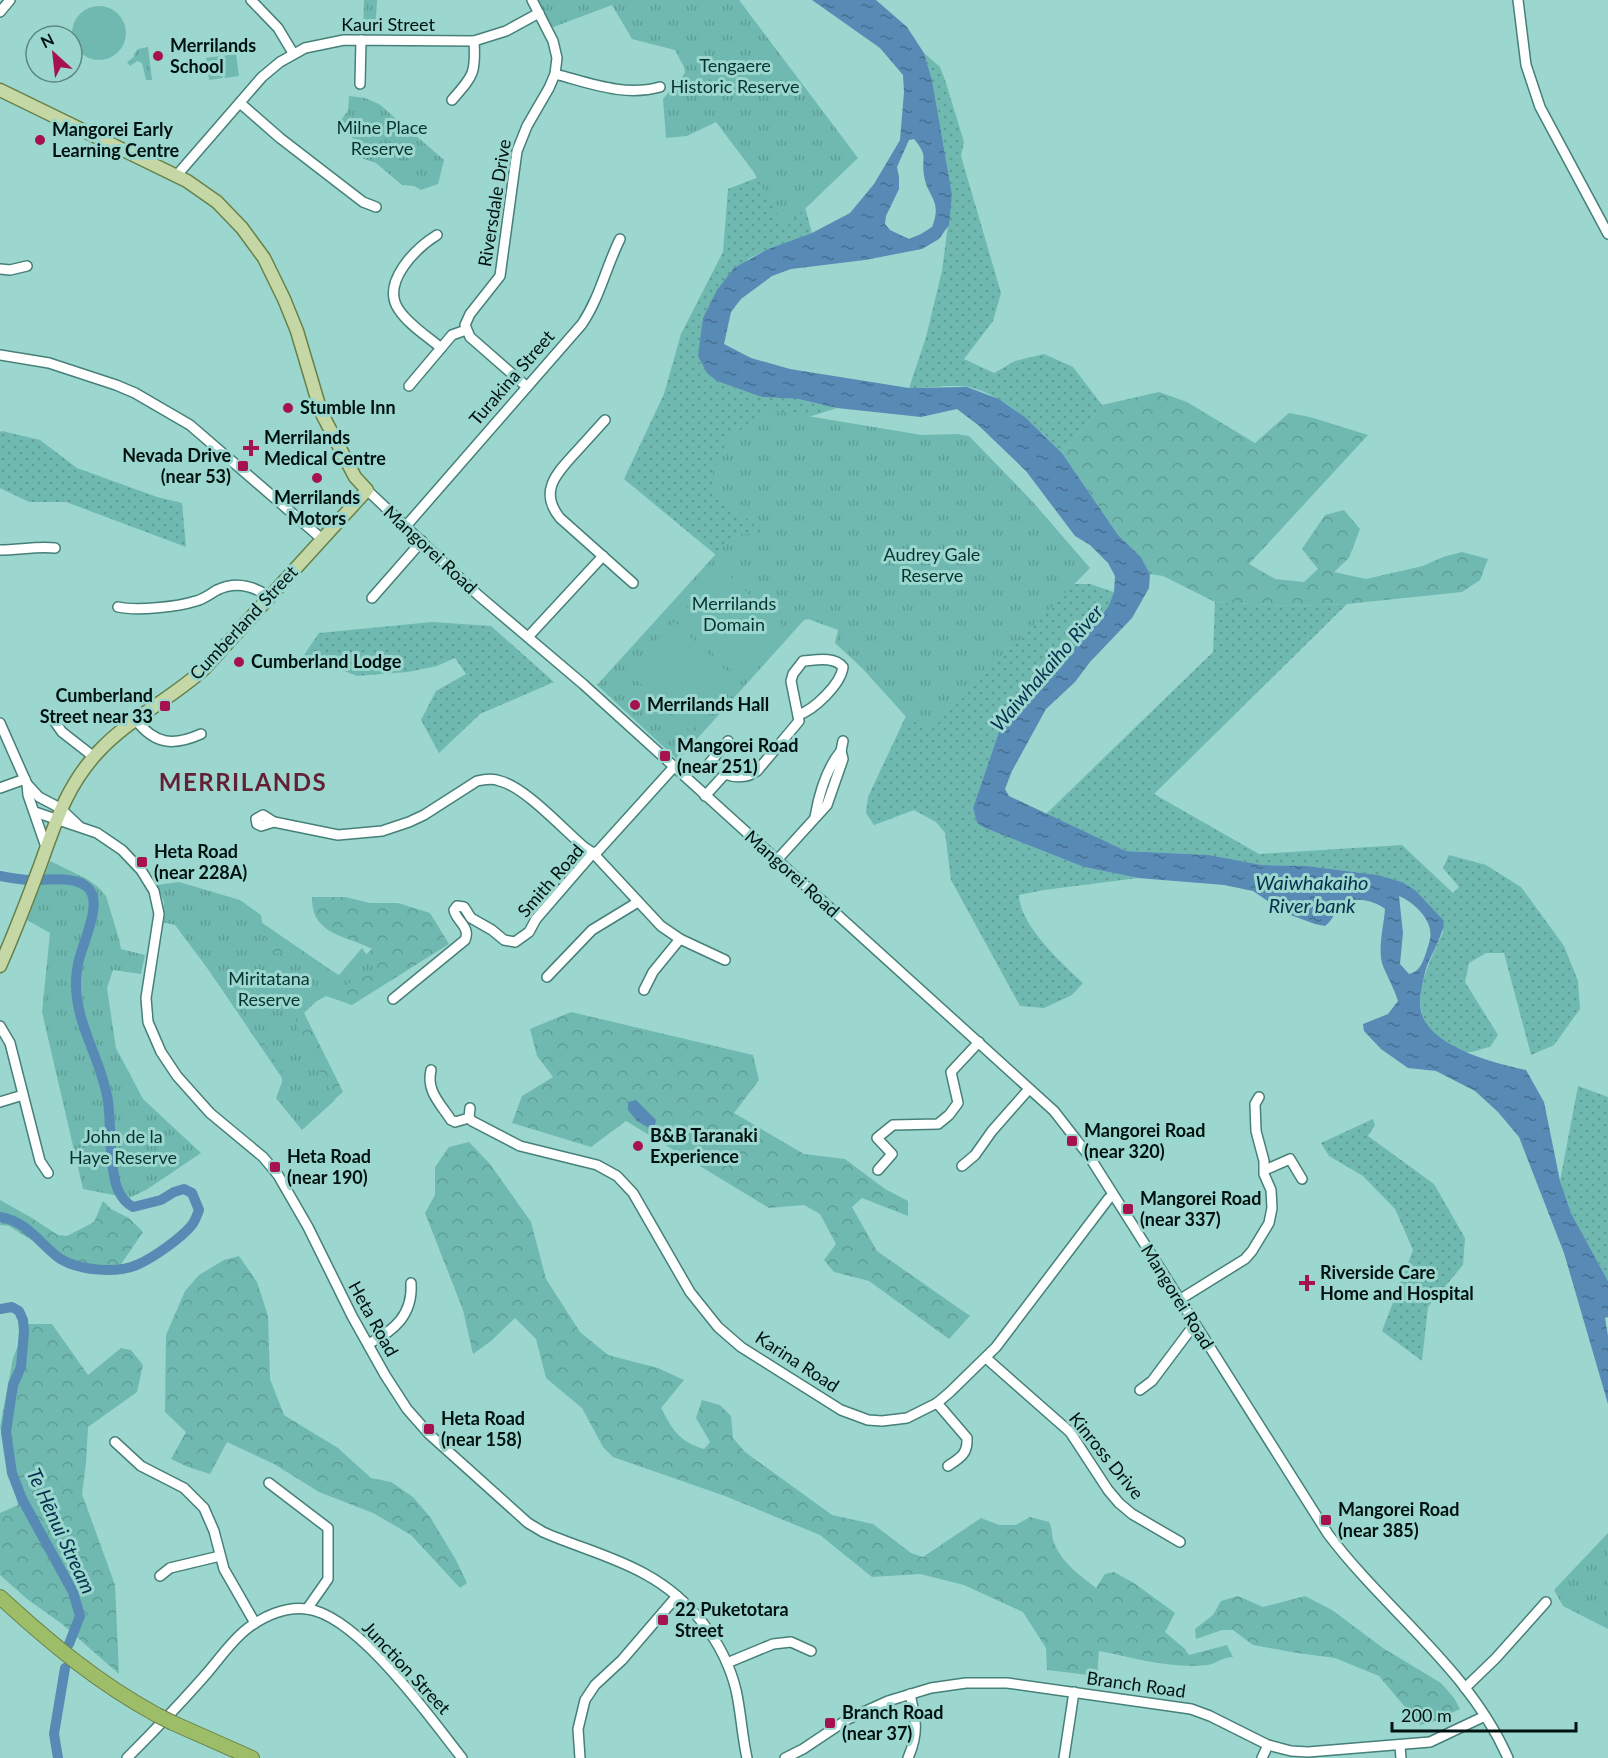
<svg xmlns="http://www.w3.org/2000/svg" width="1608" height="1758" viewBox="0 0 1608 1758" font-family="Lato,sans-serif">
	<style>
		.grass { fill: url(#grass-dots) }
		.forest { fill: url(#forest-crowns) }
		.park { fill: url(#park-tufts) }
		.garden { fill: #6fb9b0 }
		.water { fill: url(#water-ripples); fill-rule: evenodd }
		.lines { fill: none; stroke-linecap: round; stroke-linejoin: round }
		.river { stroke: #578ab5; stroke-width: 10 }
		.minor-casing { stroke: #468079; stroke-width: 12 }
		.major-casing { stroke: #678149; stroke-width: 15 }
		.highway-casing { stroke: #678149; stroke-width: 16 }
		.minor { stroke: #fff; stroke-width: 9 }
		.major { stroke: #c5d7a4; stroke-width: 12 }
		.highway { stroke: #9ebd68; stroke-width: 14 }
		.highway-bridge-casing { stroke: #678149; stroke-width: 16; stroke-linecap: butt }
		.highway-bridge { stroke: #9ebd68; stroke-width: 14 }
		.poi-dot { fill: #a6124d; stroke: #9bd7ce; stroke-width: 2 }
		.labels { text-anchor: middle; stroke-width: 6; stroke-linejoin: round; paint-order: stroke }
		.street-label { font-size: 18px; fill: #001210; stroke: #9bd7ce }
		.poi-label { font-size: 18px; font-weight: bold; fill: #001210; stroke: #9bd7ce; text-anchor: start }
		.park-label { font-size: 18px; fill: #08342f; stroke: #9bd7ce }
		.water-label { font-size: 20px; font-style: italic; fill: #06304e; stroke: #9bd7ce }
		.district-label { font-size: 24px; font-weight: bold; letter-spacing: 1.5px; fill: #631f33; stroke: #9bd7ce }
	</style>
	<defs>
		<pattern id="grass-dots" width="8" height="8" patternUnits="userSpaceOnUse" patternTransform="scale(1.5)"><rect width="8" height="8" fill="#6fb9b0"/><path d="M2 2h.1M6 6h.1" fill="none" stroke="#5e9e96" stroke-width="1.8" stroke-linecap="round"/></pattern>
		<pattern id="forest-crowns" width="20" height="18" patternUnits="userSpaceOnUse" patternTransform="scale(1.5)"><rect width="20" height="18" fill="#6fb9b0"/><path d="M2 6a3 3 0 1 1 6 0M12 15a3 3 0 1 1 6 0" fill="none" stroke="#5e9e96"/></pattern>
		<pattern id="park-tufts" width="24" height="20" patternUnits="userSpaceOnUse" patternTransform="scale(1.5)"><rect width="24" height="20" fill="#6fb9b0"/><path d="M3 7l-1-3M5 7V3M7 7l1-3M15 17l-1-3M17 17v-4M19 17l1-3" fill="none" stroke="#5e9e96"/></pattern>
		<pattern id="water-ripples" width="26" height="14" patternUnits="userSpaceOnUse" patternTransform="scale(1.5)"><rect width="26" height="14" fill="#578ab5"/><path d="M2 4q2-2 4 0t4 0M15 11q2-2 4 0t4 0" fill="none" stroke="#466f92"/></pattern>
	</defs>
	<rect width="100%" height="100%" fill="#9bd7ce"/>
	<g class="grass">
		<path d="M924,53l16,14 6,16 18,59 -3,14 40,137 -8,28 -29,38 30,14 21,-12 29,-7 29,13 29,38 -40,48c-27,-27 -54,-56 -93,-66 -16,-3 -43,1 -60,1l17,-51 16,-66 10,-77 -20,-114z"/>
		<path d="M785,133l27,100 -44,16 -20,10 -45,59 59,79 36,2 39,9 -79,25 316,151h16l24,8 -5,13 -13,19 -64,70 -29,26 -30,88 4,15 8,5 99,39 54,11 -94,12 -25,5c0,29 43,69 64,88l-11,12 -28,13 -24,-2 -69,-126 -6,-47 -9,-11 -22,-12 -40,15 -8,-12 2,-16 52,-111 -59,-63 -139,-63 -98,-81 40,-85 17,-60 42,-82 5,-63 36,-14z"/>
		<polygon points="2,431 40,440 77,468 157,497 182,503 186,547 66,502 29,502 0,488 0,432"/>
		<path d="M1215,602l73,4 59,-2 -193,190 105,60 143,-9 51,48 6,-6 -16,-19 6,-13 37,10 35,22 43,59 14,35 2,28 -26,36 -23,10 -27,-102h-18l-17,10 -4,19 33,53 -8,12c-7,1 -17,6 -24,5 -6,-1 -15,-8 -20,-11 -46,-25 -19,-74 -3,-109l-41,-50 -24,-7 -71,-9 -45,-1 -53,-10 -83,-4 -80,-37 167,-162z"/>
		<polygon points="432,622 491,626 554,682 480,714 439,753 421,720 436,691 466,674 455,658 437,666 408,672 357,676 304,655 319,633"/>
		<polygon points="1578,1086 1608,1097 1608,1281 1571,1213 1560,1181"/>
		<polygon points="1373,1119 1375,1125 1368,1136 1434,1184 1465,1238 1463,1265 1428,1307 1422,1361 1382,1331 1413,1250 1395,1209 1363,1176 1329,1156 1321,1143"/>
	</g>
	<g class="forest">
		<polygon points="1159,392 1187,402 1255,443 1289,413 1310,417 1368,435 1249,564 1275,579 1304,582 1318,569 1302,549 1325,515 1344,510 1360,529 1349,558 1334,572 1366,579 1423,566 1443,557 1462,552 1488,559 1480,580 1462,592 1347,604 1288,606 1215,602 1163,576 1150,574 1141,557 1118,535 1062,453 1102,405"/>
		<path d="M312,897h33l25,6h28l32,10 19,31 -97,61 -29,-10 -19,18 39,79 -20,17 -41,-10v-21l-108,-159 74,-6 93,64 31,-28c-27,-14 -61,-14 -60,-52z"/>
		<polygon points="571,1012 753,1055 759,1080 734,1113 804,1154 845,1159 885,1189 908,1201 908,1216 862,1198 852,1207 877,1251 970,1316 949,1339 869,1281 834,1272 824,1260 836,1244 820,1214 804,1205 769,1208 626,1121 591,1147 512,1123 522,1096 553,1077 537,1056 530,1029"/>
		<path d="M469,1142l21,22 41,58 15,57 34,53 28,23 50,13 26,12 -23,28c12,22 17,33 43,41l6,-7 -14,-24 6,-18 18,5 11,11 2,22 12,14 87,63 41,9 38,29 12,4 58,-39 18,7h17l14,-8 19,5c4,7 2,16 6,23 8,19 25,30 41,43l9,-14 9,-2 20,11 41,30 -10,19 20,17 4,6 38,-10 6,12c-14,1 -16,7 -26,8 -37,4 -72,-7 -108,-14l-2,25 -50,-6 -1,-22 -23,-36 -59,-27 -44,-11 -48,3 -52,-42 -95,-39 -112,-39 -10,-10 -21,-39 -36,-30 -10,-39 -21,-21 -24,23 -18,13 -10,-44 -38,-97 10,-18v-28l14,-20z"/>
		<path d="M0,1200l32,18 26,17 9,1 27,-14 9,-21 8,8 18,9 14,14 -28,41c-39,-8 -72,-25 -106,-47l-9,-1z"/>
		<polygon points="239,1256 257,1282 268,1316 270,1379 284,1415 338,1448 371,1478 391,1482 413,1497 430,1517 456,1560 467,1583 460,1588 411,1535 373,1513 319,1492 274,1464 227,1442 210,1474 188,1467 171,1459 186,1432 165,1412 166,1335 185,1291 199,1275 224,1260"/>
		<polygon points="27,1324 52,1324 88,1375 121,1348 131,1350 143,1365 137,1392 88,1427 86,1463 82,1494 115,1585 119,1674 62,1624 27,1599 0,1575 0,1513 18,1505 0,1427 13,1358"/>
		<polygon points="1238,1596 1263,1607 1305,1596 1332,1610 1383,1648 1441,1683 1454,1698 1460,1709 1433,1722 1420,1725 1379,1676 1335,1658 1297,1653 1253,1645 1233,1630 1222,1630 1196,1639 1195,1629 1213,1615 1221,1601"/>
	</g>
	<g class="park">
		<polygon points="364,0 377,0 375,34 363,34"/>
		<polygon points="535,0 739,0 858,158 785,228 753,171 716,122 687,136 666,138 663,99 685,73 684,67 675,50 632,39 612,5 551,28"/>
		<polygon points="148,47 152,80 146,80 142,63 137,61 130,66 127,62 134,57 134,54 138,49"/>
		<polygon points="349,96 365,98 379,104 444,160 438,184 421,190 414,186 402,185 376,163 356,156 354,139 336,126 348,111"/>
		<polygon points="771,410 922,435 957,434 969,436 1032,501 1090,568 932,729 909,720 862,668 835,643 838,630 808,619 804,620 678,760 597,685 735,533 766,535 713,490 713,472 730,437"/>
		<polygon points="50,861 87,879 98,887 106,896 119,939 121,949 145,955 141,974 113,970 107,988 116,1048 143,1099 201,1153 146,1190 129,1198 83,1189 42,1012 50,933 27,920"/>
		<polygon points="179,882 240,900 261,915 265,939 275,954 297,951 339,975 362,948 376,969 315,1002 294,1020 335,1100 302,1130 276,1098 284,1077 271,1053 175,925 162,922 164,902 157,885"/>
		<polygon points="1608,1533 1608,1629 1563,1606 1554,1590"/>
	</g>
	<g class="garden">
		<circle cx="99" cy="33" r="27"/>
		<polygon points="236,54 239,76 225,78 222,56"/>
		<polygon points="220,56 223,78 209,80 206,58"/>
		<polygon points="723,570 787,630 741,679 676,619"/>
		<polygon points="674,622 738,682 691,732 627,671"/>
	</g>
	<g class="water">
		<path d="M812,0h64l31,27 17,26 8,27 20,114 -3,31 -10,14 -17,10 -57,11 -74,9 -19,7 -31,23 -10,13 -7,32 27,14 39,11 119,19 58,-1 32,12 26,18 37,36 56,82 23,22 9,17 -1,14 -17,30 -42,44 -15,20 -29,27 -34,62 -7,18 4,7 117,55 83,4 53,10 45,1 71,9 24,7 14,9 28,30c-2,19 -14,33 -19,51 -3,14 -8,32 -2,45 13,31 73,47 103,53l18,32 16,79 11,32 37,68v36l-3,1 3,18v68l-44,-151 -45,-116 -21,-25 -23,-21 -39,-20 -28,-3 -27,-19 -17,-18 -1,-7 25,-10 10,-13c-4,-13 -10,-23 -15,-35 -6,-15 1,-41 2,-57 -11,-9 -33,-14 -46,-3 -6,7 -4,12 -14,20l-10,-2 -30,-11 -32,-22 -29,-6 -86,-7 -54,-11 -99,-39 -8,-5 -4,-15 30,-88 29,-26 64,-70 13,-19 5,-13 1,-16 -7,-13 -18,-18 -15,-9 -49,-65 -48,-46 -21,-16 -36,8 -84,-9 -39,-9 -36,-2 -45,-16 -10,-8 -9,-17 5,-38 14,-28 17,-22 34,-19 44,-16 38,-20 24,-29 26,-44 4,-48 -1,-17 -23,-27zM914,139c15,18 7,18 10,36 3,22 19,25 8,52l-11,7 -12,5 -19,-9 -5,-6 1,-8 13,-27v-12l-2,-10 12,-27zM1399,896c15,6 35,25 31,43 -1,5 -3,10 -4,14 -4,11 -6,18 -17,21l-9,-10 3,-31z"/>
		<polygon points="636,1100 656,1120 655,1126 651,1129 637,1121 628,1110 628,1102"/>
	</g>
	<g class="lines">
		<g class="river">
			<path d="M0,876c9,2 18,3 27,4 18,1 49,-6 62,9 14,16 -8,57 -11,75 -1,6 -2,12 -2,18 -1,42 26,78 32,119 3,22 1,45 5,68 2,16 6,30 20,38l28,-7 13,-8 10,-3 8,4 7,17c-2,5 -4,12 -8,16 -11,13 -37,31 -52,38 -21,10 -60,7 -80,-6 -20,-15 -31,-36 -59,-41"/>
			<polyline points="0,1309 12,1307 19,1311 23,1320 24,1331 21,1367 13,1385 6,1432 12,1473 22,1499 73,1592 80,1616 69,1644"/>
			<polyline points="58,1758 54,1734 65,1668"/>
		</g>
		<g class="minor-casing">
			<g id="minor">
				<polyline points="251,0 278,28 293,53"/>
				<polyline points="1518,0 1526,65 1540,107 1608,234"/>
				<polyline points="0,12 10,0"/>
				<path d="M555,74c35,9 69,23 105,13"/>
				<polyline points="360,84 361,40"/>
				<path d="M452,100c21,-24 24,-26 22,-59"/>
				<polyline points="240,103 280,138 363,202 376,207"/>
				<polyline points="177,175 262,77 280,62 305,48 344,40 474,41 506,31 539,13"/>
				<path d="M437,235c-21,13 -57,48 -38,75 10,15 28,26 42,38"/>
				<polyline points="0,269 10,270 27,266"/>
				<polyline points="0,355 49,363 116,385 135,393 190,425 322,539"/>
				<polyline points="409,386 452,335 466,330"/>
				<polyline points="527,387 470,337 465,325 470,314 500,276 517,151 527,126 549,88 555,74 557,58 553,41 532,0"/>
				<path d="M605,420c-10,11 -19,21 -29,32 -19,21 -38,39 -16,66l73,65"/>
				<path d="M367,490l111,105 105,89 471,427 35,45 239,378c58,77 141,135 180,224"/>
				<path d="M406,526l176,-202c18,-27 24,-57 38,-85"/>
				<path d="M0,550c19,0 37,-4 55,-2"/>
				<polyline points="372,598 422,541"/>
				<path d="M118,607c19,4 59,0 78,-6 8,-2 14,-7 21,-11 19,-9 37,-4 52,7"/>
				<polyline points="528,637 603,556"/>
				<polyline points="50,715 62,732 94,757"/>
				<path d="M136,720c19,25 38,26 65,14"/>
				<polyline points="0,723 27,784 28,795 46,847"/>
				<polyline points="707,766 728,741"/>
				<polyline points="27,784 39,797 60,808 79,826"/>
				<polyline points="0,788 25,779"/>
				<path d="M705,796l20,-22c10,4 23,4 32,-3l42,-50 -8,-40 2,-7 10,-13c13,-1 31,-5 40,6 -2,17 -29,43 -45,48"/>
				<path d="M35,812l62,21 25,17 19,20 13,21 5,23 -13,84 2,24 13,30 16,24 33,37 53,44 15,18 30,52 44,89 33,59 22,34 22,25 99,89 15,9c34,15 70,24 102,42 44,24 79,67 91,116 5,22 6,46 11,68"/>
				<path d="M815,817c4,-23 11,-48 26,-66"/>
				<path d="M274,822l-11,-7 -7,4 1,5 4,2 13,-4 64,13 44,-4 27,-9 15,-7 53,-34c8,-2 16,-3 23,0 25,6 64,49 84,66l9,6 68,73 19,13 45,21"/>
				<polyline points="777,860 827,805 843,759 841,751 843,741"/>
				<polyline points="547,977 592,930 638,902"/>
				<polyline points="644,990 653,972 680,939"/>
				<path d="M393,999l72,-59c6,-13 -9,-19 -11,-30l3,-4 7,1 7,11 21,12 12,10 11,2 14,-10 7,-13 57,-66 5,-2 75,-83"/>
				<polyline points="0,1026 10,1043 40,1161 48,1173"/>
				<path d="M431,1070c-5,21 9,33 20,50l4,2 14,-4"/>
				<polyline points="0,1102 23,1095"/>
				<polyline points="470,1108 469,1118 472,1121 520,1146 597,1165 617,1176 633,1193 690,1292 718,1327 741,1347 841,1410 868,1420 882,1421 907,1418 937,1403 950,1392 996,1347 1109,1198 1113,1195"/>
				<polyline points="962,1166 975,1155 992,1131 1029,1089"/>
				<polyline points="878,1170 892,1154 877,1138 893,1125 938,1124 949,1115 958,1103 951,1072 979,1042"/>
				<polyline points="1265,1170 1290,1159 1302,1179"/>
				<polyline points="1179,1300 1245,1259 1252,1251 1269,1223 1272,1208 1271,1190 1264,1174 1264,1161 1256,1131 1255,1104 1259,1097"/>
				<path d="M368,1344c26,-13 45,-29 43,-61"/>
				<polyline points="986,1358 1070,1432 1108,1490 1119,1503 1132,1514 1180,1542"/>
				<polyline points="1140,1390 1152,1381 1191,1329 1195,1327"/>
				<path d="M937,1403l30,35c1,16 -7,20 -19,28"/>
				<polyline points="115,1442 141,1466 184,1488 204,1508 214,1531 224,1569 255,1623"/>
				<polyline points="269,1483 328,1528 328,1579 307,1609"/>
				<polyline points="160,1576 170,1568 220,1556"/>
				<polyline points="727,1663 773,1644 791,1642 811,1651"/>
				<polyline points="1465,1688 1496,1658 1546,1602"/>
				<polyline points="1400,1746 1401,1758"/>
				<path d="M127,1758c28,-28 55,-56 81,-86 13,-15 24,-32 40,-44 16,-12 38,-22 59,-19 51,6 124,110 155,149"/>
				<polyline points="580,1758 578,1729 585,1700 595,1685 622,1660 677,1596"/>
				<polyline points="785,1758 803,1749 848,1719 888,1701 931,1688 966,1683 1007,1683 1191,1709 1210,1716 1268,1745 1291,1751 1308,1752 1430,1742 1485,1716"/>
				<path d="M908,1758c11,-25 8,-38 2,-64"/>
				<polyline points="1064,1758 1074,1692"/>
				<polyline points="1262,1758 1268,1745"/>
			</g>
		</g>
		<g class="major-casing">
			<path id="major" d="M0,90l187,91 30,21 25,26 22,30 20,41 13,32 24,81 34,65 12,13 -163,179c-33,30 -74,49 -105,82 -32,34 -43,70 -58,112 -13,35 -26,69 -41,103"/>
		</g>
		<g class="highway-casing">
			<g id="highway">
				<path d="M0,1597c49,45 98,86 157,118"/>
				<polyline points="173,1723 252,1758"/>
			</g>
		</g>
		<use href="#minor" class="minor"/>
		<use href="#major" class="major"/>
		<use href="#highway" class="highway"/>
		<g class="highway-bridge-casing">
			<polyline id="highway-bridge" points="157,1715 173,1723"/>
		</g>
		<use href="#highway-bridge" class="highway-bridge"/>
	</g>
	<g class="poi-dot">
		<circle cx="158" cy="56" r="6"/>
		<circle cx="40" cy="140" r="6"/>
		<circle cx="288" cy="408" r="6"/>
		<path d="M248 439h6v6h6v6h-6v6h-6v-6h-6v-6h6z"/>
		<rect x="237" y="460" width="12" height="12" rx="3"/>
		<circle cx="317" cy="478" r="6"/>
		<circle cx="239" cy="662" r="6"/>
		<circle cx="635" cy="705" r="6"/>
		<rect x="159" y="700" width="12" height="12" rx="3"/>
		<rect x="659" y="750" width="12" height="12" rx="3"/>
		<rect x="136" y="856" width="12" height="12" rx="3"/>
		<rect x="1066" y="1135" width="12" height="12" rx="3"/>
		<circle cx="638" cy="1146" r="6"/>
		<rect x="269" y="1161" width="12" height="12" rx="3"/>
		<rect x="1122" y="1203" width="12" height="12" rx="3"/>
		<path d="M1304 1274h6v6h6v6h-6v6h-6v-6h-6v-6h6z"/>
		<rect x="423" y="1423" width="12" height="12" rx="3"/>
		<rect x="1320" y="1514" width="12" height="12" rx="3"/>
		<rect x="657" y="1614" width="12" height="12" rx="3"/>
		<rect x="824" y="1717" width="12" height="12" rx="3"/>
	</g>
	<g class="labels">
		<g class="street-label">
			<text x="388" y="31">Kauri Street</text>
			<text transform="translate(495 203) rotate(-81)" y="6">Riversdale Drive</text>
			<text transform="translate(512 378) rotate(-49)" y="6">Turakina Street</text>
			<text transform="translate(430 550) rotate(43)" y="6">Mangorei Road</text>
			<text transform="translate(244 623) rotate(-47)" y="6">Cumberland Street</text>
			<text transform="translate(792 874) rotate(42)" y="6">Mangorei Road</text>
			<text transform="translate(551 881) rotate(-49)" y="6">Smith Road</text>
			<text transform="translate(1177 1297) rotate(58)" y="6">Mangorei Road</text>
			<text transform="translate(373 1319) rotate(61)" y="6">Heta Road</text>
			<text transform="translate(797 1362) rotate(33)" y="6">Karina Road</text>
			<text transform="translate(1106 1456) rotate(51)" y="6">Kinross Drive</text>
			<text transform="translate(406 1668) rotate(47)" y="6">Junction Street</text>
			<text transform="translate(1136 1685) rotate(8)" y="6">Branch Road</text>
		</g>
		<g class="poi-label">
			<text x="170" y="52">Merrilands<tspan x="170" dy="21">School</tspan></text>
			<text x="52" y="136">Mangorei Early<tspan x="52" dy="21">Learning Centre</tspan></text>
			<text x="300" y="414">Stumble Inn</text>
			<text x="264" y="444">Merrilands<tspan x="264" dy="21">Medical Centre</tspan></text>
			<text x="231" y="462" text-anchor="end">Nevada Drive<tspan x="231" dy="21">(near 53)</tspan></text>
			<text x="317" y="504" text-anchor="middle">Merrilands<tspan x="317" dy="21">Motors</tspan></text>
			<text x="251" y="668">Cumberland Lodge</text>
			<text x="153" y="702" text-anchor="end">Cumberland<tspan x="153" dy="21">Street near 33</tspan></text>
			<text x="647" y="711">Merrilands Hall</text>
			<text x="677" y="752">Mangorei Road<tspan x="677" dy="21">(near 251)</tspan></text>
			<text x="154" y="858">Heta Road<tspan x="154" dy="21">(near 228A)</tspan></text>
			<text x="1084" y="1137">Mangorei Road<tspan x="1084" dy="21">(near 320)</tspan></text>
			<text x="650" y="1142">B&amp;B Taranaki<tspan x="650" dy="21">Experience</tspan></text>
			<text x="287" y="1163">Heta Road<tspan x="287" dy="21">(near 190)</tspan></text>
			<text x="1140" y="1205">Mangorei Road<tspan x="1140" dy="21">(near 337)</tspan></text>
			<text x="1320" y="1279">Riverside Care<tspan x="1320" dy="21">Home and Hospital</tspan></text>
			<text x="441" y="1425">Heta Road<tspan x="441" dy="21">(near 158)</tspan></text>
			<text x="1338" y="1516">Mangorei Road<tspan x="1338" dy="21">(near 385)</tspan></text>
			<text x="675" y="1616">22 Puketotara<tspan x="675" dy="21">Street</tspan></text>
			<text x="842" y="1719">Branch Road<tspan x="842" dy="21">(near 37)</tspan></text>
		</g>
		<g class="park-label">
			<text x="735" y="72">Tengaere<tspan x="735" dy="21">Historic Reserve</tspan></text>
			<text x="382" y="134">Milne Place<tspan x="382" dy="21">Reserve</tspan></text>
			<text x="932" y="561">Audrey Gale<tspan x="932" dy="21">Reserve</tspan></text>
			<text x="734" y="610">Merrilands<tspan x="734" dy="21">Domain</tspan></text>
			<text x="269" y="985">Miritatana<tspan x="269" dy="21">Reserve</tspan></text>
			<text x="123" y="1143">John de la<tspan x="123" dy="21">Haye Reserve</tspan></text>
		</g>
		<g class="water-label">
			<text transform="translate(1047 668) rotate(-49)" y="7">Waiwhakaiho River</text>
			<text x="1312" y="890">Waiwhakaiho<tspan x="1312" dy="23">River bank</tspan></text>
			<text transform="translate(61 1531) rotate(65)" y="7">Te Hēnui Stream</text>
		</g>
		<g class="district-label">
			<text x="243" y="791">MERRILANDS</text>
		</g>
	</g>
	<g transform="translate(54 54) rotate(333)"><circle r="28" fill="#9bd7ce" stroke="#5d8882" stroke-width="1.5"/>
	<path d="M0-4.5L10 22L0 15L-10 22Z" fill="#a6124d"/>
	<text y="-9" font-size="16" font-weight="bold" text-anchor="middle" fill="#001210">N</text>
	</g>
	<path d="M1392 1722v9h184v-9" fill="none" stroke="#001210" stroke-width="3"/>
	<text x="1401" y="1722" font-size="18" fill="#001210" stroke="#9bd7ce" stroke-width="4.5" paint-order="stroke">200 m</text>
</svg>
